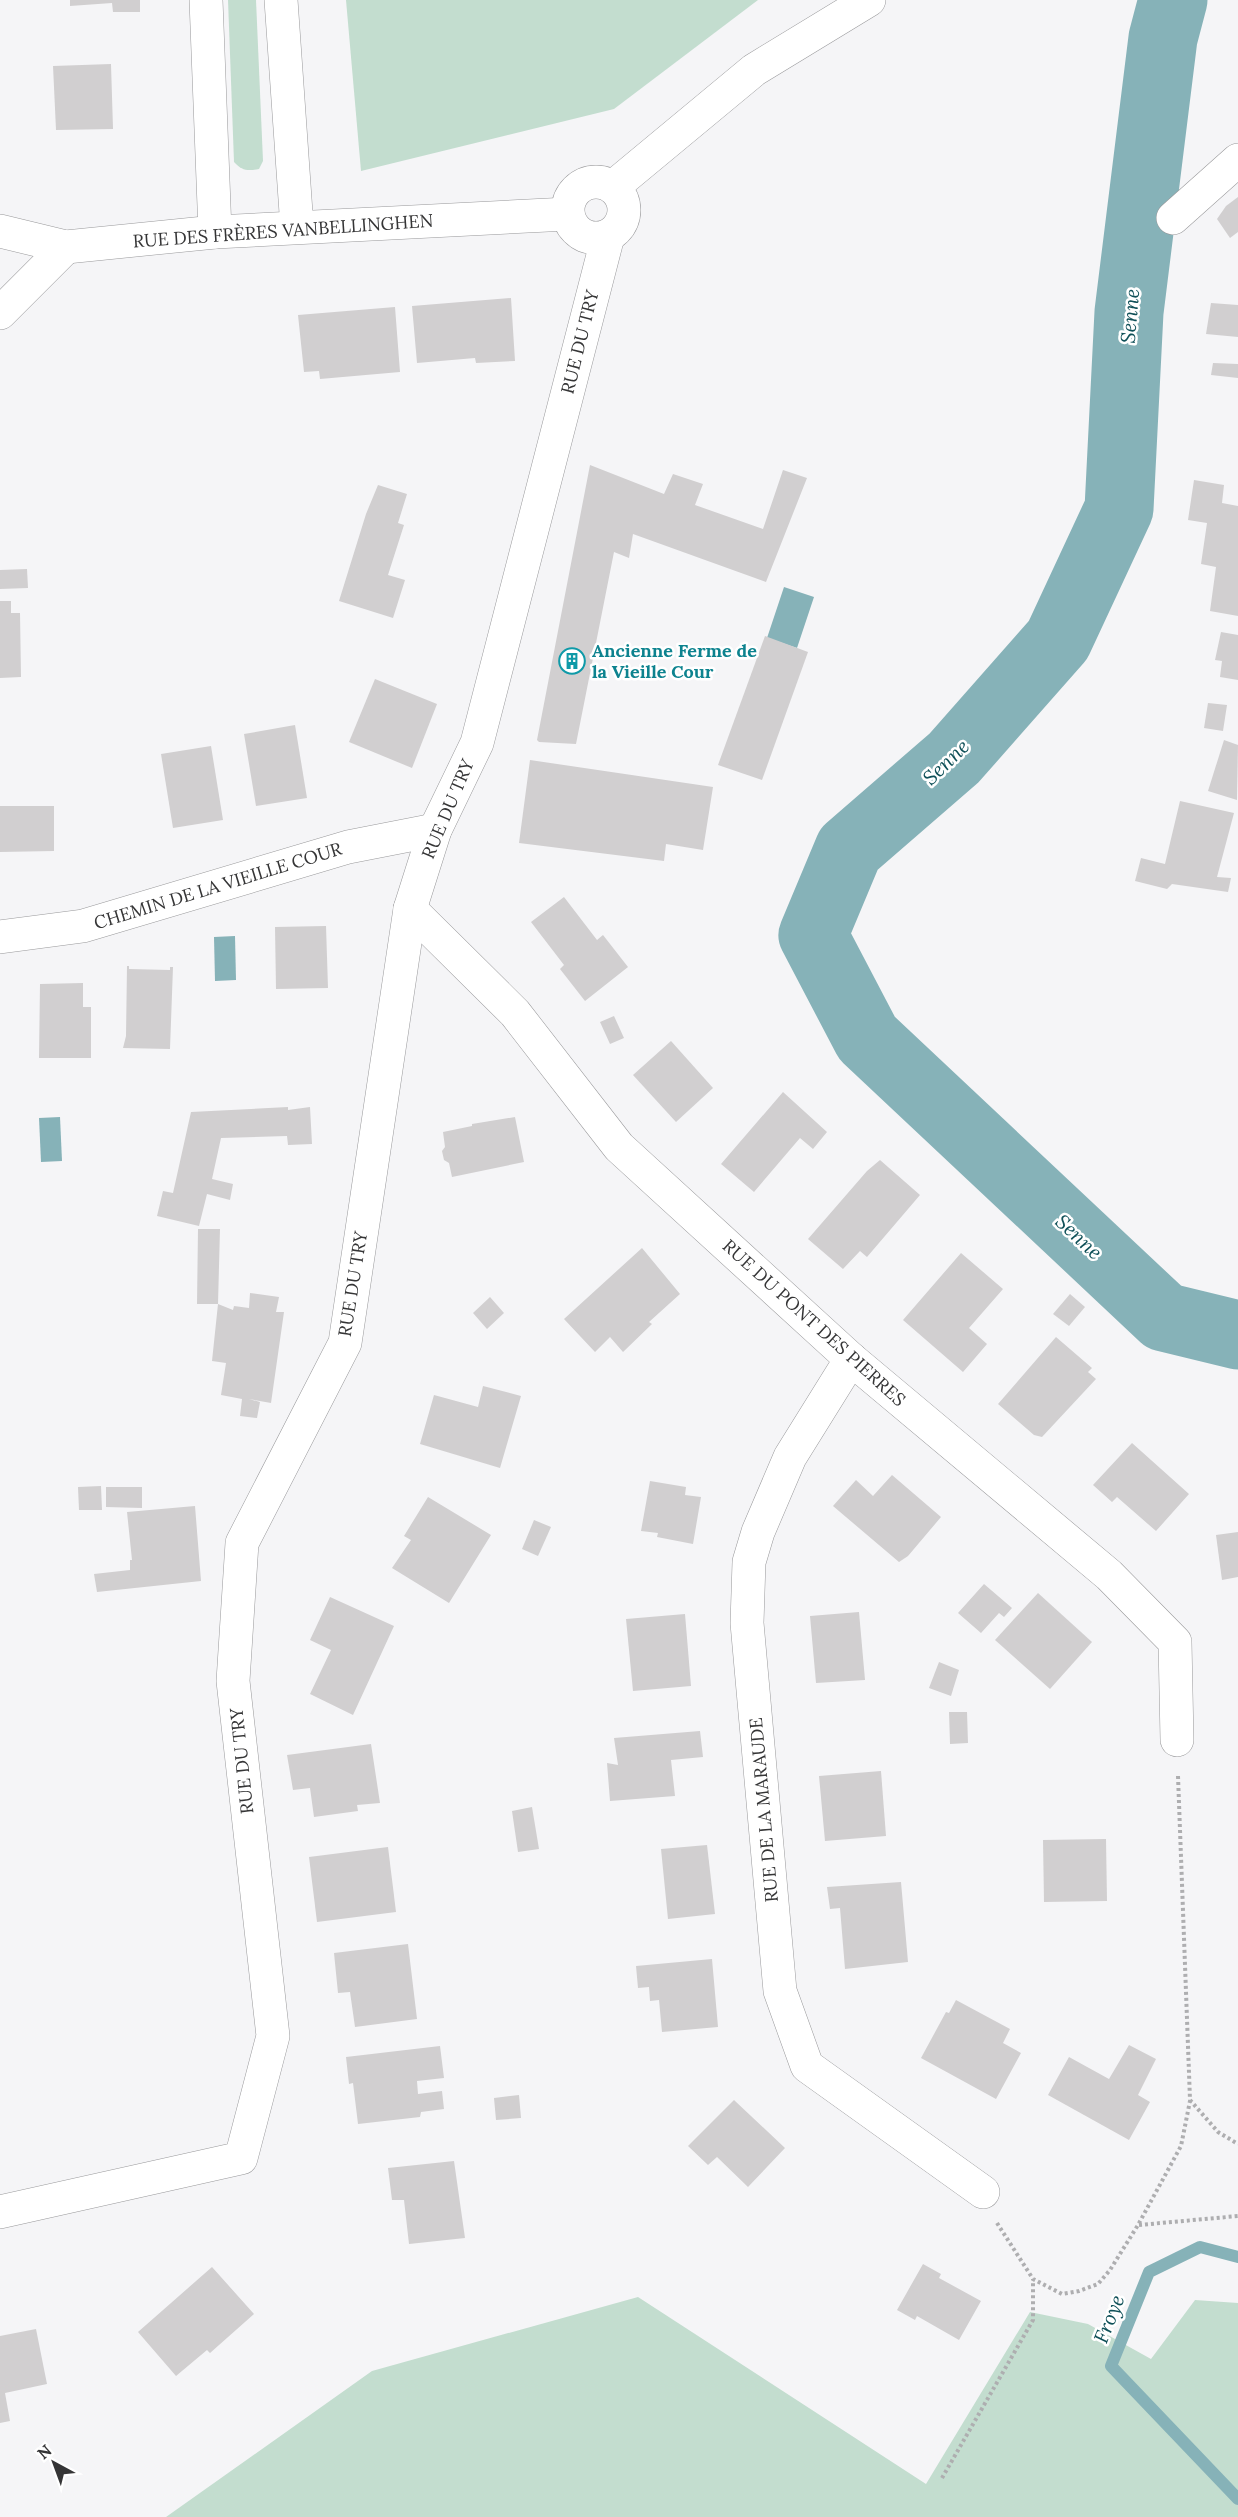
<svg xmlns="http://www.w3.org/2000/svg" width="1238" height="2517" viewBox="0 0 1238 2517" font-family="Lora,serif">
	<style>
		.green { fill: #c3ddcf }
		.water { fill: #86b2b8 }
		.lines { fill: none; stroke-linecap: round; stroke-linejoin: round }
		.stream { stroke: #86b2b8; stroke-width: 12 }
		.river { stroke: #86b2b8; stroke-width: 69 }
		.building { fill: #d1cfd0 }
		.street-casing { stroke: #99999b; stroke-width: 34 }
		.path { stroke: #aeaeb0; stroke-width: 4; stroke-dasharray: 3 3; stroke-linecap: butt }
		.street { stroke: #fff; stroke-width: 33 }
		.labels { text-anchor: middle; stroke-width: 5; stroke-linejoin: round; paint-order: stroke }
		.street-label { font-size: 18px; fill: #353536; stroke: #fff }
		.culture-label { font-size: 18px; font-weight: bold; fill: #0d838f; stroke: #fff; text-anchor: start }
		.water-label { font-size: 20px; font-style: italic; fill: #0f5058; stroke: #fff }
	</style>
	<rect width="100%" height="100%" fill="#f5f5f7"/>
	<g class="green">
		<path d="M228,0h28l7,161 -4,8c-11,2 -17,2 -25,-7z"/>
		<polygon points="346,0 758,0 614,109 361,171"/>
		<polygon points="638,2297 926,2484 1030,2312 1088,2324 1151,2359 1195,2300 1238,2303 1238,2517 166,2517 372,2371"/>
	</g>
	<g class="water">
		<polygon points="784,587 814,597 797,648 767,638"/>
		<polygon points="235,936 236,980 215,981 214,937"/>
		<polygon points="60,1117 62,1161 41,1162 39,1118"/>
	</g>
	<g class="lines">
		<polyline class="stream" points="1238,2257 1200,2247 1149,2272 1111,2366 1238,2499"/>
		<polyline class="river" points="1173,0 1163,38 1129,312 1119,509 1058,640 954,758 849,849 813,935 867,1038 1164,1317 1238,1335"/>
	</g>
	<g class="building">
		<polygon points="70,0 140,0 140,12 113,12 112,3 70,6"/>
		<polygon points="111,64 113,129 56,130 53,66"/>
		<polygon points="1238,197 1238,232 1230,238 1217,219 1226,206"/>
		<polygon points="511,298 515,361 476,363 475,358 417,363 412,306"/>
		<polygon points="1211,303 1238,305 1238,337 1206,334"/>
		<polygon points="395,307 400,372 320,379 319,371 304,372 298,315"/>
		<polygon points="1213,363 1238,364 1238,378 1211,375"/>
		<polygon points="590,465 664,494 673,474 703,484 695,505 763,529 783,470 807,478 766,582 633,534 629,558 614,552 576,744 539,742 537,740"/>
		<polygon points="1194,480 1224,485 1222,503 1238,506 1238,616 1210,611 1216,567 1201,564 1207,523 1188,520"/>
		<polygon points="378,485 407,494 398,523 404,525 388,575 405,580 393,618 339,601 366,514"/>
		<polygon points="27,569 28,588 0,589 0,570"/>
		<polygon points="0,601 11,601 11,613 20,613 21,677 0,678"/>
		<polygon points="1221,632 1238,635 1238,680 1220,677 1222,661 1215,660"/>
		<polygon points="765,636 808,652 762,780 718,765"/>
		<polygon points="375,679 437,704 412,768 349,742"/>
		<polygon points="1208,703 1227,705 1223,731 1204,728"/>
		<polygon points="295,725 307,798 256,806 244,734"/>
		<polygon points="1224,740 1238,745 1237,800 1208,791"/>
		<polygon points="211,746 223,820 173,828 161,754"/>
		<polygon points="530,760 713,787 703,850 666,844 664,861 519,843"/>
		<polygon points="1180,801 1234,813 1217,877 1231,878 1228,892 1172,884 1167,889 1135,881 1141,858 1165,864"/>
		<polygon points="0,806 54,806 54,851 0,852"/>
		<polygon points="564,897 597,940 603,935 628,967 585,1001 560,969 564,965 531,922"/>
		<polygon points="326,926 328,988 276,989 275,927"/>
		<polygon points="127,966 129,966 129,969 170,970 170,967 173,967 170,1049 123,1048 126,1036"/>
		<polygon points="83,983 83,1007 91,1007 91,1058 39,1058 40,984"/>
		<polygon points="614,1016 624,1038 610,1044 600,1022"/>
		<polygon points="671,1041 713,1088 676,1122 633,1075"/>
		<polygon points="783,1092 827,1132 813,1149 800,1138 754,1192 721,1164"/>
		<polygon points="288,1107 288,1110 310,1107 312,1144 288,1145 287,1136 221,1138 212,1179 233,1184 230,1200 207,1194 199,1226 157,1216 163,1191 173,1193 191,1112"/>
		<polygon points="515,1117 524,1162 452,1177 449,1163 444,1160 442,1151 445,1147 443,1132 472,1126 472,1124"/>
		<polygon points="880,1160 920,1195 867,1257 860,1251 843,1269 808,1239 867,1171"/>
		<polygon points="198,1229 220,1229 218,1304 233,1310 234,1306 249,1308 250,1293 279,1297 276,1312 284,1312 271,1403 249,1399 260,1402 257,1418 240,1416 242,1399 221,1395 226,1363 212,1361 218,1304 197,1304"/>
		<polygon points="642,1248 680,1294 649,1322 652,1324 623,1352 610,1337 595,1352 564,1319"/>
		<polygon points="961,1253 1003,1289 969,1328 987,1344 963,1372 903,1320"/>
		<polygon points="1070,1294 1085,1307 1069,1326 1053,1314"/>
		<polygon points="490,1297 504,1313 487,1329 473,1313"/>
		<polygon points="1056,1337 1092,1368 1088,1372 1096,1379 1042,1437 1034,1435 998,1404"/>
		<polygon points="483,1386 521,1396 500,1468 420,1444 434,1395 478,1407"/>
		<polygon points="1132,1443 1189,1494 1156,1531 1117,1497 1112,1502 1093,1485"/>
		<polygon points="892,1475 941,1517 908,1556 899,1562 833,1506 856,1480 873,1496"/>
		<polygon points="650,1481 686,1487 685,1495 701,1497 693,1544 657,1537 658,1533 641,1531"/>
		<polygon points="101,1486 102,1510 79,1510 78,1487"/>
		<polygon points="106,1487 142,1487 142,1508 106,1507"/>
		<polygon points="428,1497 491,1535 449,1603 392,1568 411,1540 404,1536"/>
		<polygon points="195,1506 201,1581 97,1592 94,1574 130,1570 130,1560 132,1560 127,1512"/>
		<polygon points="534,1520 551,1527 538,1556 522,1549"/>
		<polygon points="1238,1532 1238,1577 1222,1580 1216,1535"/>
		<polygon points="984,1584 1012,1608 1004,1617 999,1613 981,1633 958,1613"/>
		<polygon points="1038,1593 1092,1642 1050,1689 995,1640"/>
		<polygon points="330,1597 394,1626 353,1715 310,1694 331,1650 310,1640"/>
		<polygon points="859,1612 865,1680 816,1683 810,1616"/>
		<polygon points="685,1614 691,1686 633,1691 626,1619"/>
		<polygon points="939,1662 959,1670 951,1696 929,1688"/>
		<polygon points="949,1712 967,1712 968,1743 950,1744"/>
		<polygon points="700,1731 703,1757 671,1760 675,1796 610,1801 607,1763 618,1765 614,1738"/>
		<polygon points="371,1744 380,1803 357,1805 358,1811 314,1817 310,1788 293,1790 287,1755"/>
		<polygon points="881,1771 886,1836 825,1841 819,1776"/>
		<polygon points="532,1807 539,1849 518,1852 512,1811"/>
		<polygon points="1106,1839 1107,1901 1044,1902 1043,1840"/>
		<polygon points="707,1845 715,1914 668,1919 661,1849"/>
		<polygon points="388,1847 396,1912 317,1922 309,1857"/>
		<polygon points="901,1882 908,1962 845,1969 840,1908 830,1909 827,1887"/>
		<polygon points="408,1944 417,2019 355,2027 350,1992 338,1993 334,1953"/>
		<polygon points="712,1959 718,2027 662,2032 659,2000 650,2001 649,1987 638,1988 636,1966"/>
		<polygon points="956,2000 1010,2029 1003,2043 1021,2053 996,2099 921,2058 946,2012 949,2013"/>
		<polygon points="1129,2045 1156,2059 1138,2095 1150,2102 1129,2140 1048,2095 1069,2057 1109,2079"/>
		<polygon points="440,2046 444,2078 417,2081 418,2094 442,2091 444,2109 421,2112 420,2117 358,2124 353,2083 349,2084 346,2057"/>
		<polygon points="519,2095 521,2118 496,2120 494,2098"/>
		<polygon points="734,2100 785,2148 748,2187 717,2157 708,2165 688,2146"/>
		<polygon points="454,2161 465,2238 409,2244 404,2200 392,2200 388,2168"/>
		<polygon points="923,2264 941,2274 939,2278 981,2301 959,2340 917,2316 915,2320 897,2310"/>
		<polygon points="212,2267 254,2314 210,2353 207,2350 176,2376 138,2332"/>
		<polygon points="36,2329 47,2384 5,2393 10,2421 0,2423 0,2336"/>
	</g>
	<g class="lines">
		<g class="street-casing">
			<g id="street">
				<polyline points="206,0 215,232"/>
				<polyline points="281,0 297,227"/>
				<circle cx="596" cy="210" r="28"/>
				<polyline points="613,187 754,70 869,0"/>
				<polyline points="1173,218 1238,160"/>
				<polyline points="0,231 66,247 215,232 568,214"/>
				<polyline points="0,313 66,247"/>
				<polyline points="410,909 515,1013 619,1147 851,1359 1109,1575 1175,1642 1177,1740"/>
				<polyline points="0,937 83,926 348,847 435,830"/>
				<polyline points="851,1359 790,1457 758,1532 749,1562 747,1623 780,1991 807,2066 983,2192"/>
				<polyline points="0,2212 241,2158 273,2036 233,1681 242,1543 345,1343 410,909 435,830 477,743 608,236"/>
			</g>
		</g>
		<g class="path">
			<polyline points="1178,1776 1190,2100 1218,2132 1238,2144"/>
			<polyline points="997,2223 1033,2279 1062,2294 1079,2291 1098,2284 1110,2270 1138,2225 1181,2146 1190,2101"/>
			<polyline points="1139,2225 1238,2216"/>
			<polyline points="942,2478 1033,2320 1033,2279"/>
		</g>
		<use href="#street" class="street"/>
	</g>
	<defs>
		<g id="building-ring" transform="scale(1.35)"><circle r="9.5" fill="#fff" stroke="#0f9aa8" stroke-width="1.5"/><path d="M-4-6H4V6H1V3H-1V6H-4ZM-2.5-4.3h1.7v1.8h-1.7ZM.8-4.3h1.7v1.8H.8ZM-2.5-1h1.7V.8h-1.7ZM.8-1h1.7V.8H.8Z" fill="#0f9aa8"/></g>
	</defs>
	<g fill-rule="evenodd">
		<use href="#building-ring" x="572" y="661"/>
	</g>
	<g class="labels">
		<g class="street-label">
			<text transform="translate(283 231) rotate(-4)" y="6">RUE DES FRÈRES VANBELLINGHEN</text>
			<text transform="translate(580 342) rotate(-76)" y="6">RUE DU TRY</text>
			<text transform="translate(448 809) rotate(-67)" y="6">RUE DU TRY</text>
			<text transform="translate(218 886) rotate(-17)" y="6">CHEMIN DE LA VIEILLE COUR</text>
			<text transform="translate(353 1284) rotate(-81)" y="6">RUE DU TRY</text>
			<text transform="translate(814 1323) rotate(42)" y="6">RUE DU PONT DES PIERRES</text>
			<text transform="translate(242 1761) rotate(-96)" y="6">RUE DU TRY</text>
			<text transform="translate(764 1810) rotate(-95)" y="6">RUE DE LA MARAUDE</text>
		</g>
		<g class="culture-label">
			<text x="592" y="657">Ancienne Ferme de<tspan x="592" dy="21">la Vieille Cour</tspan></text>
		</g>
		<g class="water-label">
			<text transform="translate(1130 316) rotate(-85)" y="7">Senne</text>
			<text transform="translate(946 762) rotate(-44)" y="7">Senne</text>
			<text transform="translate(1079 1237) rotate(43)" y="7">Senne</text>
			<text transform="translate(1109 2319) rotate(-68)" y="7">Froye</text>
		</g>
	</g>
	<g transform="translate(54 2463) rotate(319)" stroke="#ffffff" stroke-width="4.5" paint-order="stroke">
	<path d="M0-4.5L10 22L0 15L-10 22Z" fill="#353536"/>
	<text y="-9" font-size="16" font-weight="bold" text-anchor="middle" fill="#353536">N</text>
	</g>
</svg>
